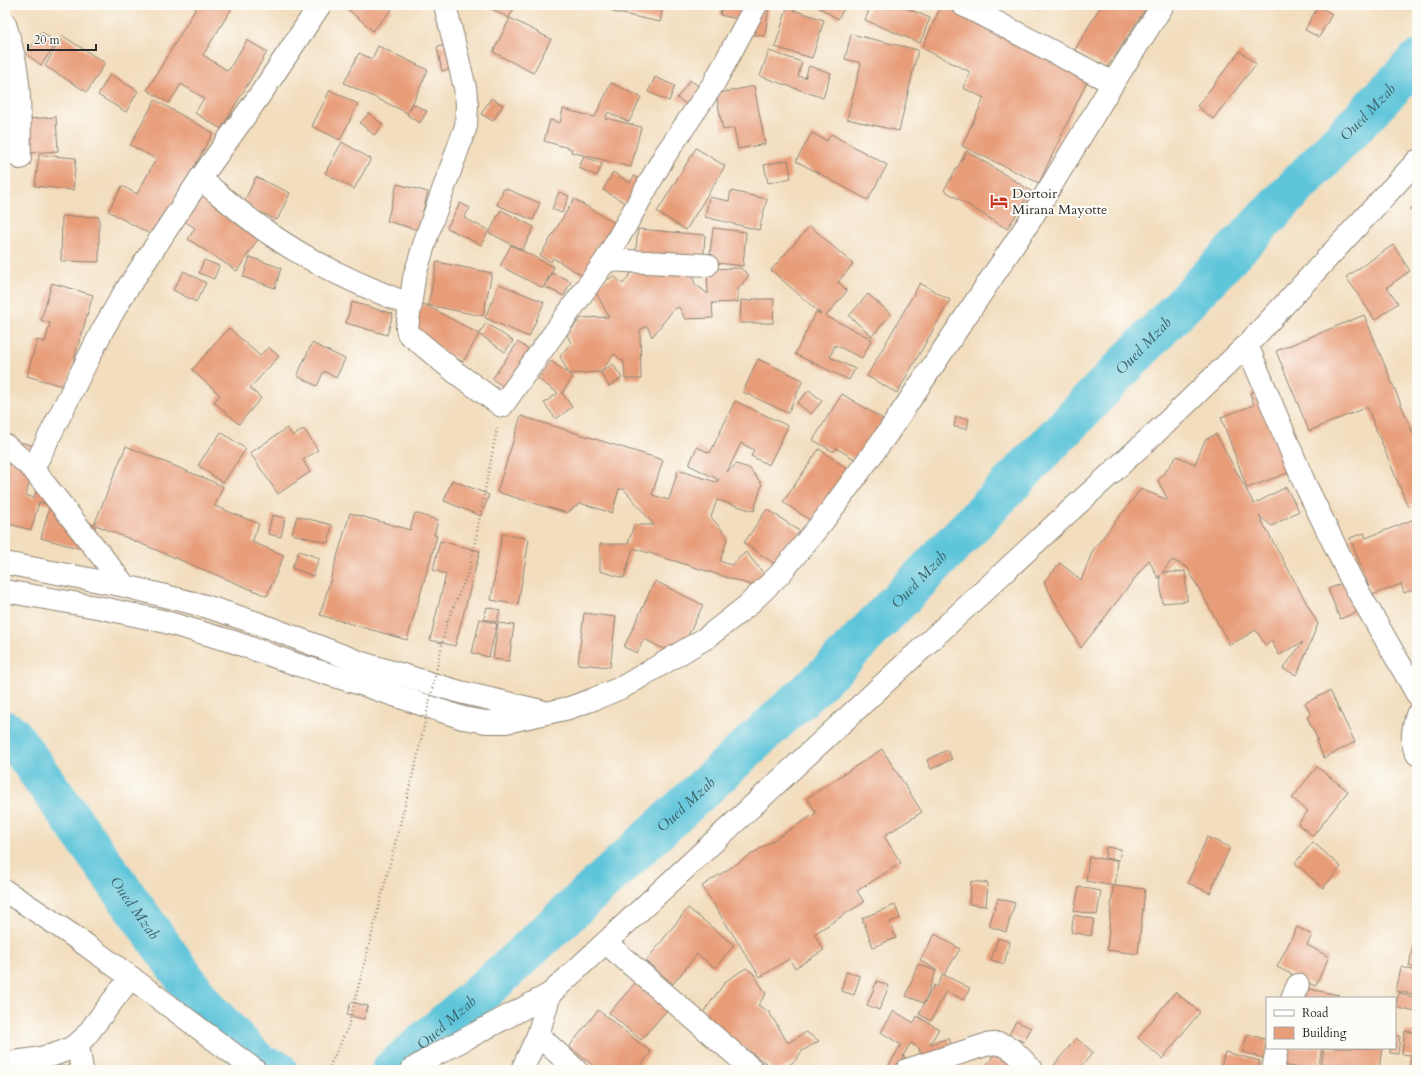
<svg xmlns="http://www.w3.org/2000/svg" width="1422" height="1075" viewBox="0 0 1422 1075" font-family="Cardo,serif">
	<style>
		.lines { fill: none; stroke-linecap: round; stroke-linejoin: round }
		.river { stroke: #5ec5da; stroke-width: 41 }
		.building { fill: #e89d79 }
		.minor-casing { stroke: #8e8474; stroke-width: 24 }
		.major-casing { stroke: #8e8474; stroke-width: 24 }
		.path { stroke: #8e8474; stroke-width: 2.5; stroke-dasharray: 1 3; stroke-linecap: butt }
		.minor { stroke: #fff; stroke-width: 22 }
		.major { stroke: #fff; stroke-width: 22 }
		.path-bridge { stroke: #8e8474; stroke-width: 2.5; stroke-dasharray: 1 3; stroke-linecap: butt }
		.labels { text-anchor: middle; stroke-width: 4; stroke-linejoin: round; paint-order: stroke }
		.poi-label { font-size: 14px; fill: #2b2b2b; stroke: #fdfcf7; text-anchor: start }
		.water-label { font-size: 15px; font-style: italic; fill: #3d6168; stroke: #fdfcf7 }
	</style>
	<rect width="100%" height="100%" fill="#fdfcf7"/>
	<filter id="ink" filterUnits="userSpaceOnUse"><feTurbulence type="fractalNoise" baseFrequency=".025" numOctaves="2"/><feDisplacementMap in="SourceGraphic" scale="8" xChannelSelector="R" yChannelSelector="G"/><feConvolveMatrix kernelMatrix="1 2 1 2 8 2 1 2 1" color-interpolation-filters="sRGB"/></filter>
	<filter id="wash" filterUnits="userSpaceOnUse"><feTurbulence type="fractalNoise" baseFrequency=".012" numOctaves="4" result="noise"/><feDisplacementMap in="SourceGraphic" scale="16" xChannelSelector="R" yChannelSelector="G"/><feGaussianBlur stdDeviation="0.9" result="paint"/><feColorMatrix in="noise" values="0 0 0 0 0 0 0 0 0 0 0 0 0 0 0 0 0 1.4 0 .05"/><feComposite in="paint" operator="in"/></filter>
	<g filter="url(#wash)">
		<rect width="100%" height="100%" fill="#f2ddbd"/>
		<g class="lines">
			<g class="river">
				<path id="s1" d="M5,731l6,3 194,273 57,60 15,3"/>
				<path id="s2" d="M392,1070l107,-93 337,-311 581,-605"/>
			</g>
		</g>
		<g id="blocks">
			<g class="building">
				<polygon points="198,5 226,5 232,8 203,55 228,71 247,40 267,52 221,129 195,113 204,98 181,84 169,103 147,90"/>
				<polygon points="343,5 388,5 392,9 373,31"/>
				<polygon points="484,5 516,5 509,18"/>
				<polygon points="615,5 663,5 660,22 613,12"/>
				<polygon points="722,5 741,5 738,19 720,15"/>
				<polygon points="757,5 769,5 765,36 747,34"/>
				<polygon points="815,5 846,5 838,19"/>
				<polygon points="871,5 899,5 930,18 920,43 865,20"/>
				<polygon points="1030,5 1041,5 1040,9"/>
				<polygon points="1101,5 1148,5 1107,68 1075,50"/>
				<polygon points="941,6 1089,77 1039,183 962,146 984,98 963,88 970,72 922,48"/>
				<polygon points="1318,6 1332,14 1319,37 1305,30"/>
				<polygon points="787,8 824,20 812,58 775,47"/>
				<polygon points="510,18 551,39 533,73 493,52"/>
				<polygon points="42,32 57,43 41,65 26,54"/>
				<polygon points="851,34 918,50 899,131 847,119 861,63 845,59"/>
				<polygon points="63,36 105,63 87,92 45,66"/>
				<polygon points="457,43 461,67 442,71 437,47"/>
				<polygon points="378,46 428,70 409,111 413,104 427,111 420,123 407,115 408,113 344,83 359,53 372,59"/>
				<polygon points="769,51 802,62 798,76 805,78 809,66 831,73 823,98 760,76"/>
				<polygon points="1240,51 1256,64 1213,119 1197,106"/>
				<polygon points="110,74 138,91 126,112 98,95"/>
				<polygon points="655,77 675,86 669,101 648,92"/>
				<polygon points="690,80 713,96 700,114 677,98"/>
				<polygon points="611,83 641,97 629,122 608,112 605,119 606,120 606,118 641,127 631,167 571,152 572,149 544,141 550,120 560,123 563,109 595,117"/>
				<polygon points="754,86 765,144 738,149 734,128 723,130 716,94"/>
				<polygon points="330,90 358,104 340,140 312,126"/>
				<polygon points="491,98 503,105 493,121 481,114"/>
				<polygon points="155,100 213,133 155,237 108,211 122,186 137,194 156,159 130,145"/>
				<polygon points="369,113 383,125 374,135 360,123"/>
				<polygon points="56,117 58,151 30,153 28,119"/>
				<polygon points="812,133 827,141 831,134 887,165 868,200 796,161"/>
				<polygon points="342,142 371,159 354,189 325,173"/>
				<polygon points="696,148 725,166 686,230 657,212"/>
				<polygon points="967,151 1031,191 1007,229 944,190"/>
				<polygon points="39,155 76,158 73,190 35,186"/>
				<polygon points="584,156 602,164 597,176 579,168"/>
				<polygon points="788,160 791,178 768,183 764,165"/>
				<polygon points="613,172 630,183 634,176 648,184 634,208 603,190"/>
				<polygon points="256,177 290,193 277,220 243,204"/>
				<polygon points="202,180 268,224 237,271 188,239 195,228 178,217"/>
				<polygon points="397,184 428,192 418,230 387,221"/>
				<polygon points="504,188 540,203 533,220 497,205"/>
				<polygon points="731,191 767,199 759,230 705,217 709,197 729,201"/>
				<polygon points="559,192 569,196 562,213 552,209"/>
				<polygon points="574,199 622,227 590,280 553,258 551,262 540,256"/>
				<polygon points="460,203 470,208 464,218 490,231 501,210 534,227 522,250 488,232 481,245 447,228"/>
				<polygon points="1417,205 1417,221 1410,209"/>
				<polygon points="62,216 99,217 99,262 61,261"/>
				<polygon points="810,226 853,264 838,282 847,291 826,316 872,339 862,358 835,345 830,357 855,369 849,380 795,354 816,312 821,314 771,270"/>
				<polygon points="713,228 746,232 743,266 709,262"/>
				<polygon points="638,229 705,235 703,264 635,258"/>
				<polygon points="511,245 554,267 543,288 500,266"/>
				<polygon points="1393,245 1410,271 1387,287 1398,303 1375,320 1346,277"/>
				<polygon points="250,257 281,268 275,288 243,277"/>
				<polygon points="204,260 219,266 214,279 199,273"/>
				<polygon points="437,262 492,273 483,316 428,305"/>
				<polygon points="740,268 749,275 738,289 738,302 712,303 713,318 685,319 679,307 673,310 652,337 647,326 640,330 641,379 625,379 624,362 614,354 601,372 613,364 622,378 609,386 600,372 569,374 560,356 571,343 567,335 581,318 609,317 593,287 614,276 623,284 631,273 694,271 694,283 708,294 707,269"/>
				<polygon points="184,271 206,283 196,302 173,290"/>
				<polygon points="552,273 571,281 564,296 545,287"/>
				<polygon points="52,283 93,295 66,387 27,376 37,340 45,342 50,323 41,320"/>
				<polygon points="920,283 950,300 897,393 867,376"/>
				<polygon points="499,284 544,302 529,337 485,318"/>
				<polygon points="868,294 891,314 872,336 849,316"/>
				<polygon points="752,299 774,299 773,323 740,323 741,300 752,301"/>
				<polygon points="352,302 393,314 387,335 346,323"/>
				<polygon points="424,304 479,334 463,362 409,332"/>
				<polygon points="1364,315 1417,443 1417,503 1408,507 1367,407 1309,431 1276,351"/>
				<polygon points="486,323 513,341 505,352 479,334"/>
				<polygon points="229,328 260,356 268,347 279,356 250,388 261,398 239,424 214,402 220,395 192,370"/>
				<polygon points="518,342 538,356 512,393 492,379"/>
				<polygon points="312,343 345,359 336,378 324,371 317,386 297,376"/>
				<polygon points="758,359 803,380 788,413 743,392"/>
				<polygon points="551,361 573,377 562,393 572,407 556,419 544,403 558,393 538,379"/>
				<polygon points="1266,387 1296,470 1247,488 1221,417 1254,405 1250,393"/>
				<polygon points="809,390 822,401 811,414 797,403"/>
				<polygon points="842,394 883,419 858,461 836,448 834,452 813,440"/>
				<polygon points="735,401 788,426 769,465 751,456 754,450 741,443 727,472 736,464 749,468 762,484 754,511 717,500 711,517 728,537 720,561 731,565 746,552 769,580 764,589 633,548 624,578 600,571 600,544 628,544 634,525 654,525 624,489 619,489 612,513 580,503 567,513 497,492 521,416 663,460 652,495 669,500 678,470 716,482 719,480 689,465 697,447 710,453"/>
				<polygon points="956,417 969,419 967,429 954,427"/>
				<polygon points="287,428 293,436 304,429 318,450 303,460 310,472 278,494 250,453"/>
				<polygon points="221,432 246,449 223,483 198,465"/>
				<polygon points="1216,434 1254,504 1286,487 1299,511 1272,526 1259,516 1318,624 1297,675 1283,669 1303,642 1279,655 1271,640 1266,646 1256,630 1230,645 1187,567 1172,560 1162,573 1185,571 1187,601 1162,603 1160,575 1158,578 1149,560 1081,648 1044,582 1060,563 1081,580 1093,550 1141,489 1168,500 1158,481 1177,456 1195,464 1205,440"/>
				<polygon points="5,438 39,447 26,495 34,498 40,476 57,481 53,496 63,516 94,525 126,446 223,486 215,506 259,524 252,542 284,555 267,596 96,525 89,551 41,538 50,505 39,502 31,530 5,523"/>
				<polygon points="819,449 849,470 813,522 783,502"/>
				<polygon points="452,480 489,495 481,516 444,501"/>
				<polygon points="767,509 801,532 778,566 744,543"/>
				<polygon points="350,513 410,530 415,513 438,520 434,535 437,536 407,640 320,615"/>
				<polygon points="272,515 285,518 281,537 268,534"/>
				<polygon points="297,516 332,525 328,543 292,534"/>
				<polygon points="1417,518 1417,588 1404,593 1401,584 1372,595 1350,538 1364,533 1366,538"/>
				<polygon points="502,534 529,539 518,605 491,600"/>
				<polygon points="440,541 480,551 455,646 430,640 446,574 433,570"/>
				<polygon points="299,551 319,558 313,576 292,568"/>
				<polygon points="1350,580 1362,610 1340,619 1328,589"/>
				<polygon points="655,581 703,605 678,656 644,639 637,653 624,647"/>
				<polygon points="487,607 500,610 497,622 484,619"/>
				<polygon points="584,613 616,617 610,667 578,664"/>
				<polygon points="480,619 497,624 489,657 472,653"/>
				<polygon points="498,623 514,625 509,661 493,659"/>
				<polygon points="1330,691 1355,742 1324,758 1316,741 1318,740 1307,717 1311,715 1305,703"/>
				<polygon points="882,749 922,812 884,836 901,863 857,891 864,902 814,934 824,950 795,968 789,959 760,977 702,886 816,813 807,798"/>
				<polygon points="947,750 952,759 931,769 927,760"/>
				<polygon points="1317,767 1348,791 1313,836 1298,824 1308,811 1292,798"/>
				<polygon points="1207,837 1230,847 1210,893 1188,883"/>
				<polygon points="1313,842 1341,867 1323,888 1295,863"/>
				<polygon points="1106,847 1121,849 1119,860 1105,858"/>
				<polygon points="1089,857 1118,861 1115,886 1086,881"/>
				<polygon points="971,881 988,883 986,906 969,904"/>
				<polygon points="1113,886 1145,889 1138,954 1107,950"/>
				<polygon points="1079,887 1101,891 1097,915 1074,911"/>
				<polygon points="998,898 1015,903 1006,932 989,926"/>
				<polygon points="895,905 900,918 890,922 896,938 873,947 862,918"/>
				<polygon points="688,908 734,945 715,968 697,954 673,984 646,961"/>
				<polygon points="1074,915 1094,919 1091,936 1071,932"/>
				<polygon points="1297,927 1312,935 1307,945 1329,957 1315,986 1277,967"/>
				<polygon points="1416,930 1417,930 1417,968 1409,966"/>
				<polygon points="935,934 960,949 944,975 970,988 964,1000 946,991 931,1021 919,1014 934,985 937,987 943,974 920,960"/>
				<polygon points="998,938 1010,942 1004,964 991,960"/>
				<polygon points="918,964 936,971 924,1003 906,996"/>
				<polygon points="1401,967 1417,971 1417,995 1396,991"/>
				<polygon points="746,968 753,973 766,994 758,1005 769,1012 788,1043 806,1032 819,1041 802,1051 795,1061 781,1070 772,1070 770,1066 734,1040 702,1014 726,981"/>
				<polygon points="846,972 860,976 854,995 841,991"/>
				<polygon points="637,981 669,1008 641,1040 609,1013"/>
				<polygon points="877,981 889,986 879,1010 867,1005"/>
				<polygon points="1304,988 1339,995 1338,998 1302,998"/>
				<polygon points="1175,992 1200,1012 1162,1059 1138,1038"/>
				<polygon points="1399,993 1417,998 1415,1012 1395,1007"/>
				<polygon points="351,1002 368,1006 364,1019 347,1015"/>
				<polygon points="598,1010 651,1052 637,1070 599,1070 569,1047"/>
				<polygon points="894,1011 914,1023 917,1016 939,1029 930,1044 949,1038 955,1058 924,1067 919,1048 911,1043 903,1056 912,1062 907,1070 886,1070 901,1045 881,1032"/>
				<polygon points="1016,1021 1031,1028 1024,1042 1009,1035"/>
				<polygon points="1405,1031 1417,1033 1417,1070 1409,1070 1411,1055 1402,1054"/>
				<polygon points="1248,1034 1267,1040 1266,1059 1242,1052"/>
				<polygon points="1395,1035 1400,1036 1398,1054 1390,1053 1390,1048 1395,1048"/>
				<polygon points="1076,1038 1093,1052 1079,1070 1050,1070"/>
				<polygon points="1006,1039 1045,1070 986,1070 984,1068"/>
				<polygon points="1279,1048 1322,1048 1318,1070 1309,1070 1276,1064"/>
				<polygon points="1324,1048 1382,1048 1379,1070 1350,1066 1349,1070 1321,1068"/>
				<polygon points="1225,1052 1260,1061 1258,1070 1220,1070"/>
				<polygon points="57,1066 74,1067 73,1070 56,1070"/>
			</g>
		</g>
	</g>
	<g filter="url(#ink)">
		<use href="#blocks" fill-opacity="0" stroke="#8e8474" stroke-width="1"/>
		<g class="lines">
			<g class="minor-casing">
				<g id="minor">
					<polyline points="445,5 465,88 467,104 466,126 427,235 414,278 407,328 408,333 414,338 455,372 502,406 606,260 665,155 714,83 756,5"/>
					<polyline points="963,5 1113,83"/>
					<path d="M5,24c5,17 10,33 12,51 4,27 2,55 3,83"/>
					<path d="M200,179c23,18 45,38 70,55 43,30 91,52 141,71"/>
					<polyline points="606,260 707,265"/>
					<polyline points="1247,345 1304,482 1351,579 1417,694"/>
					<polyline points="5,445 33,469 125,586"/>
					<polyline points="33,469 102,331 123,295 200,179 264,89 320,5"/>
					<path d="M1417,715c-4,13 -7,27 0,39"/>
					<path d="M5,891c87,54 167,118 250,179"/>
					<polyline points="606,943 753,1070"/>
					<polyline points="1292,998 1298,985"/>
					<polyline points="538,1035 576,1070"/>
					<polyline points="78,1045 82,1070"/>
					<path d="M5,1063c27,-4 60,-5 80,-26l46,-60"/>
					<polyline points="411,1070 435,1055 550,994"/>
					<path d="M907,1070l78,-25c5,-1 10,-2 14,-1 14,2 24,17 33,26"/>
					<polyline points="1273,1070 1277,1048"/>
				</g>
			</g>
			<g class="major-casing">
				<g id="major">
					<polyline points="5,563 125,586 205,606 257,623 362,663 460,692 541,711"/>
					<polyline points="5,591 102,608 162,621 234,642 298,665 364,685 463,718 486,722 506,722 569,708 594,699 623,687 706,638 747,606 780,574 824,520 887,434 1029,222 1113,83 1163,5"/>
					<polyline points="522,1070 538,1035 550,994 1060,520 1165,424 1247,345 1417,161"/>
				</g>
			</g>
			<polyline class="path" points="447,622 470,568 497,428"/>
			<use href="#minor" class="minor"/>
			<use href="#major" class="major"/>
			<polyline class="path-bridge" points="328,1070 348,1027 417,758 447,622"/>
		</g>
	</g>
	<defs>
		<g id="hotel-bare" transform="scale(1.38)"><path d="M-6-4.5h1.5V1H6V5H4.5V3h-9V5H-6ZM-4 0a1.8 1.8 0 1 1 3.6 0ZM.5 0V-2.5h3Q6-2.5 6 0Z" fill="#c8321e" stroke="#fdfcf7" stroke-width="2.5" paint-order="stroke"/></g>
	</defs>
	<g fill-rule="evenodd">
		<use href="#hotel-bare" x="999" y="201"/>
	</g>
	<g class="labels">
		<g class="poi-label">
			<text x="1012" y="198">Dortoir<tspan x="1012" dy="16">Mirana Mayotte</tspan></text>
		</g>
		<g class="water-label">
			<text dy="5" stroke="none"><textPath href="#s2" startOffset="1368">Oued Mzab</textPath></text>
			<text dy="5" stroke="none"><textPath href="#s2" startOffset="1044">Oued Mzab</textPath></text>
			<text dy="5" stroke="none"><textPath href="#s2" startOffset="720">Oued Mzab</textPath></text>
			<text dy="5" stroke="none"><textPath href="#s2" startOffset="396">Oued Mzab</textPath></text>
			<text dy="5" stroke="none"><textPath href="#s1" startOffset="220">Oued Mzab</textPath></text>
			<text dy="5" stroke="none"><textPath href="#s2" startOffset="72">Oued Mzab</textPath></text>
		</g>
	</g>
	<rect width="1422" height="1075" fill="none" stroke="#fdfcf7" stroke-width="20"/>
	<rect x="1266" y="997" width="130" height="52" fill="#fdfcf7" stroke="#a9a8a5"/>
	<rect x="1274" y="1010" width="20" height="6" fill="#ffffff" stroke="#a9a8a5"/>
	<text x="1302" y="1017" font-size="12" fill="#2b2b2b">Road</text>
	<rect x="1274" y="1027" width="20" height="12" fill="#e89d79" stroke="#a9a8a5"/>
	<text x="1302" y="1037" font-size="12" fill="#2b2b2b">Building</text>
	<path d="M28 44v6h68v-6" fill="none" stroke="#2b2b2b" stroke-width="2"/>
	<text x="34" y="44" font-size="12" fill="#2b2b2b" stroke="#fdfcf7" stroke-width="3" paint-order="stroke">20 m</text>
</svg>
